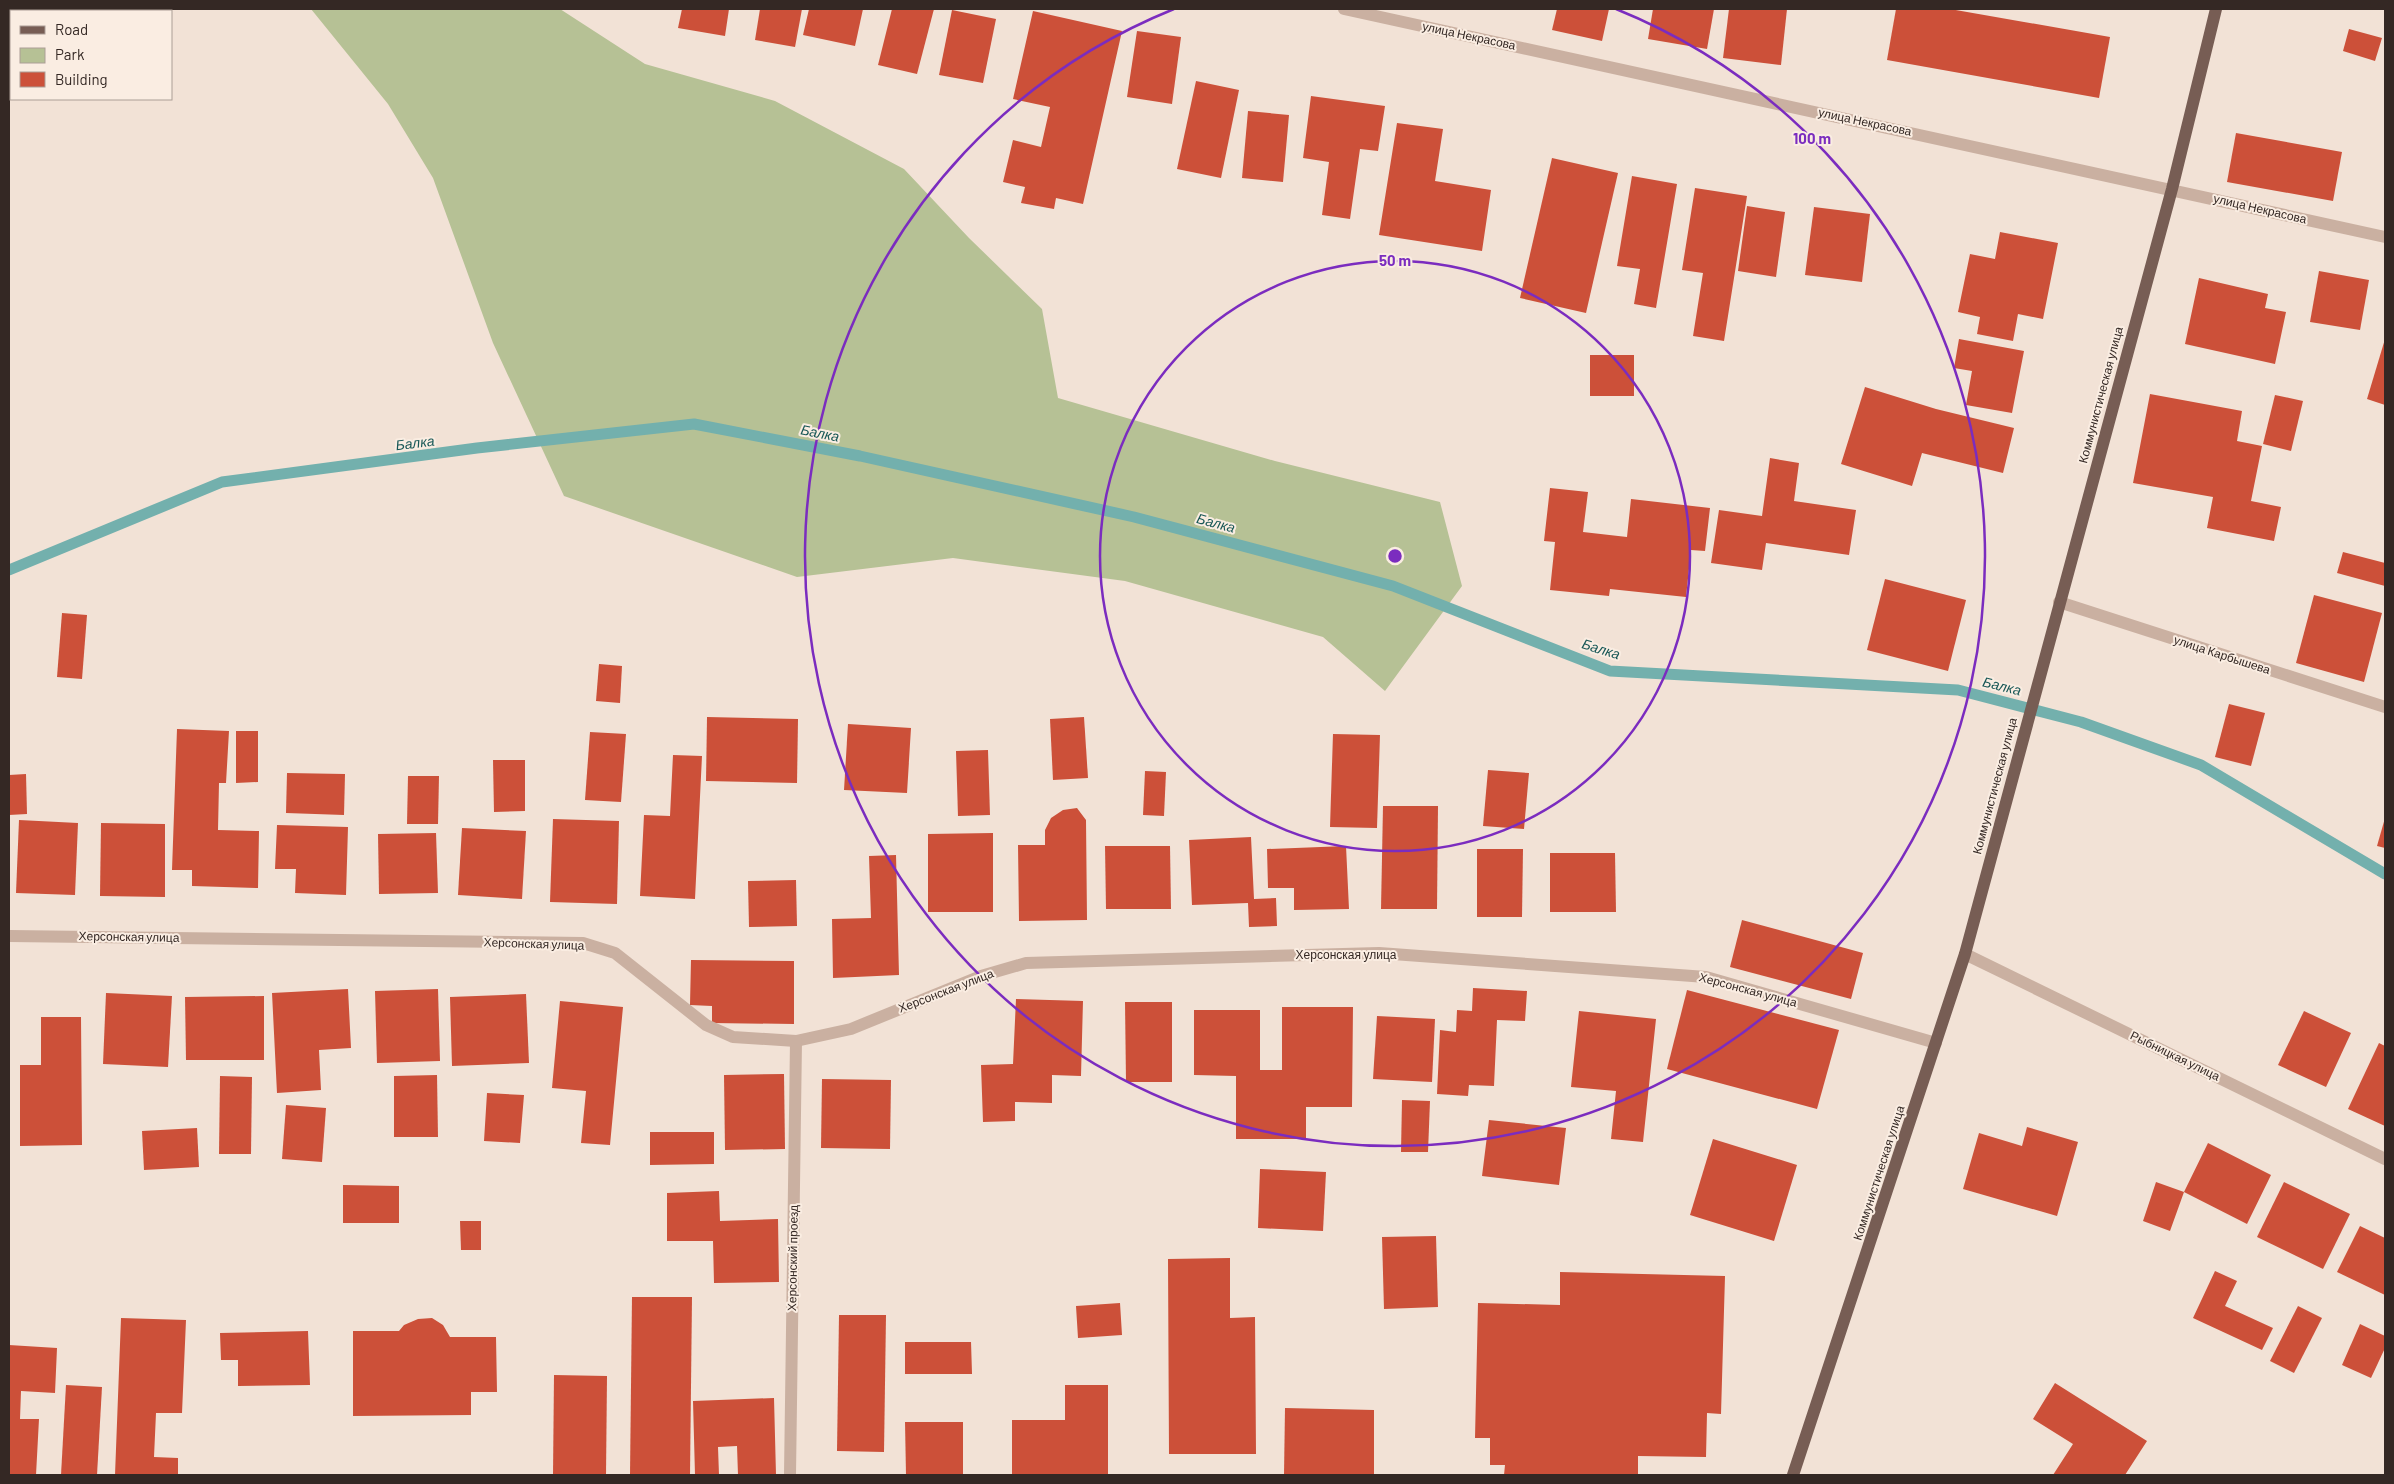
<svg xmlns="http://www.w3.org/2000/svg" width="2394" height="1484" viewBox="0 0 2394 1484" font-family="Barlow,sans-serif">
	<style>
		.green { fill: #b6c195 }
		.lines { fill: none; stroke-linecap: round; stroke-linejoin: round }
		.stream { stroke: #73b0ad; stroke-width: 11 }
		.building { fill: #cc5039 }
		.minor { stroke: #cab0a1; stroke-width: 12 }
		.major { stroke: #775d54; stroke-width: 12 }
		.ring { fill: none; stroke: #7b2cbf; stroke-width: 2.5 }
		.labels { text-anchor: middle; stroke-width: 4; stroke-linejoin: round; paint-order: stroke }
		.street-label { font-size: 12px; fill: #342824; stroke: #faede2 }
		.water-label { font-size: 14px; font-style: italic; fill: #185756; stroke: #faede2 }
		.centre { fill: #7b2cbf; stroke: #faede2; stroke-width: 2.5 }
		.ring-label { font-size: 15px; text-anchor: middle; font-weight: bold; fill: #7b2cbf; stroke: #faede2; stroke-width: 4; stroke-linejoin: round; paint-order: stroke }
	</style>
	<rect width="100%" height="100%" fill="#f2e2d6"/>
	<polygon class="green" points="311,9 560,9 645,64 775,101 904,169 969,238 1042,309 1058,398 1275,461 1440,502 1462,586 1385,691 1323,637 1125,581 953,558 797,577 564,496 493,343 433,178 388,104"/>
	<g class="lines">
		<polyline class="stream" points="9,570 222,482 477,448 694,424 860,456 1134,517 1393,586 1610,671 1958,690 2081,722 2201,765 2385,874"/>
	</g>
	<g class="building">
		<polygon points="682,9 729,9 725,36 678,28"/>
		<polygon points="760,9 802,9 795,47 755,40"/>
		<polygon points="809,9 863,9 855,46 803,35"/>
		<polygon points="892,9 934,9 917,74 878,65"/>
		<polygon points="1557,9 1609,9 1602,41 1552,30"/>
		<polygon points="1653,9 1714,9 1707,49 1648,39"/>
		<polygon points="1729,9 1787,9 1781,65 1723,58"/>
		<polygon points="1896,9 1950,9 2110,37 2099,98 1887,60"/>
		<polygon points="952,10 996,19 983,83 939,75"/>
		<polygon points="1033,11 1122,31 1083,204 1056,198 1054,209 1021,203 1025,187 1003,182 1013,140 1041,147 1050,107 1013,99"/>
		<polygon points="2349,29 2382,38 2375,61 2343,51"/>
		<polygon points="1137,31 1181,37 1172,104 1127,97"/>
		<polygon points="1196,81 1239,90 1221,178 1177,169"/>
		<polygon points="1311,96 1385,106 1378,151 1360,149 1350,219 1322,215 1329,162 1303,158"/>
		<polygon points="1248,111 1289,115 1283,182 1242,178"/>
		<polygon points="1397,123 1443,129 1435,181 1491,190 1482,251 1379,235"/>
		<polygon points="2236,133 2342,152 2333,201 2227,182"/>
		<polygon points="1552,158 1618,173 1586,313 1520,298"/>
		<polygon points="1632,176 1677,184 1656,308 1634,304 1640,269 1617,266"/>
		<polygon points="1695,188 1747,196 1724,341 1693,336 1703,273 1682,270"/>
		<polygon points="1747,206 1785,212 1776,277 1738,271"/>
		<polygon points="1814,207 1870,214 1862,282 1805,275"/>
		<polygon points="2000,232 2058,243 2043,319 2018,314 2013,341 1977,334 1980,317 1958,312 1970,254 1995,259"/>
		<polygon points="2319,271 2369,280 2360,330 2310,322"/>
		<polygon points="2199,278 2268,294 2265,308 2286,312 2275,364 2185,344"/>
		<polygon points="1959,339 2024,351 2012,413 1966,405 1972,371 1954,368"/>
		<polygon points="2385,339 2385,405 2367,399"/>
		<rect x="1590" y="355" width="44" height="41"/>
		<polygon points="1865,387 1936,409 2014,428 2003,473 1922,453 1912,486 1841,464"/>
		<polygon points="2150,394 2242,411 2237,441 2262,446 2251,501 2281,507 2274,541 2207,528 2213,497 2133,483"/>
		<polygon points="2275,395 2303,401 2291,451 2263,444"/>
		<polygon points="1770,458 1799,463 1794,501 1856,510 1849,555 1766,543 1762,570 1711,563 1719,510 1762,516"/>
		<polygon points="1550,488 1588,492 1583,532 1627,537 1631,499 1710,508 1705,551 1691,550 1686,597 1610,589 1609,596 1550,590 1555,542 1544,541"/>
		<polygon points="2343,552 2385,563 2385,586 2337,573"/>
		<polygon points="1885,579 1966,600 1948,671 1867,650"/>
		<polygon points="2314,595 2382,613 2364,682 2296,663"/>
		<polygon points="62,613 87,615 82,679 57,677"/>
		<polygon points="599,664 622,666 620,703 596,701"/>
		<polygon points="2229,704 2265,713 2251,766 2215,757"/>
		<polygon points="707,717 798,719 797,783 706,781"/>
		<polygon points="1084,717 1088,778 1053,780 1050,719"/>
		<polygon points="848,724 911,728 907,793 844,790"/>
		<polygon points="177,729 229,731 226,783 219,783 218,830 259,831 258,888 192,886 192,870 172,870"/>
		<polygon points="236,731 258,731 258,782 236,783"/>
		<polygon points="590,732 626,734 621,802 585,800"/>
		<polygon points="1333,734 1380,735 1377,828 1330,827"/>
		<polygon points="988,750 990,815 958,816 956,751"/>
		<polygon points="673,755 702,756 695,899 640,896 644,815 670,816"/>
		<polygon points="493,760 525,760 525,811 494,812"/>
		<polygon points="1488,770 1529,773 1524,829 1483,826"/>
		<polygon points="1145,771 1166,772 1164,816 1143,815"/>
		<polygon points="287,773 345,774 344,815 286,813"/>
		<polygon points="26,774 27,814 9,815 9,775"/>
		<polygon points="408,776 439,776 438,824 407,824"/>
		<polygon points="1383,806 1438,806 1437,909 1381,909"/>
		<polygon points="1077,808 1086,820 1087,920 1019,921 1018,845 1045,845 1045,830 1051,818 1063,810"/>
		<polygon points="2385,818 2385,848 2377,846"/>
		<polygon points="553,819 619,821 617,904 550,902"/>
		<polygon points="19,820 78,823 75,895 16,893"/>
		<polygon points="101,823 165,824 165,897 100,896"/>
		<polygon points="277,825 348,827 346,895 295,893 296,869 275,869"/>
		<polygon points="462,828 526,831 522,899 458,895"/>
		<polygon points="436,833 438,893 379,894 378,834"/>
		<polygon points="993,833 993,912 928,912 928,834"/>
		<polygon points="1251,837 1254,899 1276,898 1277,926 1249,927 1248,903 1192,905 1189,840"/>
		<polygon points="1105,846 1170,846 1171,909 1106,909"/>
		<polygon points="1346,846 1349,909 1294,910 1294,888 1268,888 1267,849"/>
		<polygon points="1477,849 1523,849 1522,917 1477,917"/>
		<polygon points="1550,853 1615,853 1616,912 1550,912"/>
		<polygon points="896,855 899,975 833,978 832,919 871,918 869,856"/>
		<polygon points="796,880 797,926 749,927 748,881"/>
		<polygon points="1742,920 1863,953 1851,999 1730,967"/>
		<polygon points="691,960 794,961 794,1024 712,1023 712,1006 690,1005"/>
		<polygon points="1473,988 1527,991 1525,1021 1497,1020 1494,1086 1469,1085 1468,1096 1437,1094 1440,1030 1456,1032 1457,1010 1472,1011"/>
		<polygon points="348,989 351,1048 319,1050 321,1090 277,1093 272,993"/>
		<polygon points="438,989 440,1061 377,1063 375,991"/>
		<polygon points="1687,990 1839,1030 1817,1109 1667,1069"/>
		<polygon points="106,993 172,996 168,1067 103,1064"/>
		<polygon points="526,994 529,1063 452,1066 450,997"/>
		<polygon points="264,996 264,1060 186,1060 185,997"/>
		<polygon points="1016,999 1083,1001 1081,1076 1052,1075 1052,1103 1015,1102 1015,1121 983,1122 981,1065 1013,1064"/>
		<polygon points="560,1001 623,1007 610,1145 581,1143 586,1091 552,1088"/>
		<polygon points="1125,1002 1172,1002 1172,1082 1126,1082"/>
		<polygon points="1282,1007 1353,1007 1352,1107 1306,1107 1306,1139 1236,1139 1236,1076 1194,1075 1194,1010 1260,1010 1260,1070 1282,1070"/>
		<polygon points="1579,1011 1656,1019 1643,1142 1611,1139 1616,1091 1571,1087"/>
		<polygon points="2304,1011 2351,1033 2326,1087 2278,1065"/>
		<polygon points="1377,1016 1435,1019 1432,1082 1373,1079"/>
		<polygon points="41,1017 81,1017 82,1145 20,1146 20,1065 41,1065"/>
		<polygon points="2379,1043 2385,1046 2385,1126 2348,1109"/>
		<polygon points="784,1074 785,1149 725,1150 724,1075"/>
		<polygon points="437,1075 438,1137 394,1137 394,1076"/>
		<polygon points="220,1076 252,1077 251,1154 219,1154"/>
		<polygon points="822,1079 891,1080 890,1149 821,1148"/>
		<polygon points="487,1093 524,1095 520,1143 484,1141"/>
		<polygon points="1402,1100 1430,1101 1428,1152 1401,1152"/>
		<polygon points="286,1105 326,1108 322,1162 282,1159"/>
		<polygon points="1489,1120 1566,1128 1559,1185 1482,1176"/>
		<polygon points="2027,1127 2078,1142 2057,1216 1963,1189 1979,1133 2022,1146"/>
		<polygon points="197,1128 199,1167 144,1170 142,1131"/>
		<polygon points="650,1132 714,1132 714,1164 650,1165"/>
		<polygon points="1713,1139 1797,1165 1774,1241 1690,1215"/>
		<polygon points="2208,1143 2271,1175 2247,1224 2184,1192 2170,1231 2143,1221 2156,1182 2184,1192"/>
		<polygon points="1260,1169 1326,1172 1323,1231 1258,1228"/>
		<polygon points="2284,1182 2350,1214 2323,1269 2257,1237"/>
		<polygon points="343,1185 399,1186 399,1223 343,1223"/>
		<polygon points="719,1191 720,1221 778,1219 779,1282 714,1283 713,1241 667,1241 667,1193"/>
		<polygon points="460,1221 481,1221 481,1250 461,1250"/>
		<polygon points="2360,1226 2385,1238 2385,1295 2337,1272"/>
		<polygon points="1436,1236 1438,1307 1384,1309 1382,1237"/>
		<polygon points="1230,1258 1230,1318 1255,1317 1256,1454 1169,1454 1168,1259"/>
		<polygon points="2215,1271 2237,1281 2225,1306 2273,1328 2262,1350 2193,1318"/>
		<polygon points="1560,1272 1725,1276 1721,1414 1707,1413 1706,1457 1638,1456 1638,1475 1504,1475 1505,1465 1490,1465 1490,1438 1475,1438 1478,1303 1560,1305"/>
		<polygon points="632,1297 692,1297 690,1475 630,1475"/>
		<polygon points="1120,1303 1122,1335 1078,1338 1076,1306"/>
		<polygon points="2298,1306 2322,1318 2294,1373 2270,1361"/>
		<polygon points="839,1315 886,1315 884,1452 837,1451"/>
		<polygon points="121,1318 186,1320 182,1413 156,1413 154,1457 178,1458 178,1475 115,1475"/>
		<polygon points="432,1318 443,1325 450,1337 496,1337 497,1392 471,1392 471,1415 353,1416 353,1331 399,1331 404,1325 418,1319"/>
		<polygon points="2360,1324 2385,1336 2385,1348 2371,1378 2342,1365"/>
		<polygon points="308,1331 310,1385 238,1386 238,1360 221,1360 220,1333"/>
		<polygon points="905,1342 971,1342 972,1374 905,1374"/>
		<polygon points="9,1345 57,1348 55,1393 21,1391 20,1419 39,1419 36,1475 9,1475"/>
		<polygon points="554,1375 607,1376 606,1475 553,1475"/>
		<polygon points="2055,1383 2147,1441 2125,1475 2053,1475 2073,1444 2033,1419"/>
		<polygon points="66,1385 102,1387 97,1475 61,1475"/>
		<polygon points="1065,1385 1108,1385 1108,1475 1012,1475 1012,1420 1065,1420"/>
		<polygon points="774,1398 776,1475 738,1475 737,1446 718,1447 719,1475 695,1475 693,1401"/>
		<polygon points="1285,1408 1374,1410 1374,1475 1284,1475"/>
		<polygon points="905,1422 963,1422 963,1475 906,1475"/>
	</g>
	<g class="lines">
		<g class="minor">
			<polyline points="1344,9 2385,237"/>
			<polyline points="2059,602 2385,707"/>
			<polyline points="9,936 583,943 615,953 706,1025 733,1037 796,1041 851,1029 981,976 1026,963 1379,953 1706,977 1936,1043"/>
			<polyline points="1965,954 2385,1159"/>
			<polyline points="790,1475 796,1041"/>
		</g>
		<polyline class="major" points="1793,1475 1965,954 2172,189 2216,9"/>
	</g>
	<g class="ring">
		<circle cx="1395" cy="556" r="295"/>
		<path d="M1616 9A590 590 0 1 1 1174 9"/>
	</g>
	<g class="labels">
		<g class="street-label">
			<text transform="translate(1469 36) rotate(12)" y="4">улица Некрасова</text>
			<text transform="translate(1865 122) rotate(12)" y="4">улица Некрасова</text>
			<text transform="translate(2260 209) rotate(13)" y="4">улица Некрасова</text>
			<text transform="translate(2101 395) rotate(-75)" y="4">Коммунистическая улица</text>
			<text transform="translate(2222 655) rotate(18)" y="4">улица Карбышева</text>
			<text transform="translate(1995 786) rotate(-75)" y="4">Коммунистическая улица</text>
			<text transform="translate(129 937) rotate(1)" y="4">Херсонская улица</text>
			<text transform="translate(534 944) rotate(2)" y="4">Херсонская улица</text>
			<text x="1346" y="959">Херсонская улица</text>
			<text transform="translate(1748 990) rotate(15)" y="4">Херсонская улица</text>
			<text transform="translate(946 991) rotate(-21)" y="4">Херсонская улица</text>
			<text transform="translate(2175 1056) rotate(26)" y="4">Рыбницкая улица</text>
			<text transform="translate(1879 1173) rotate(-72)" y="4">Коммунистическая улица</text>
			<text transform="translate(793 1258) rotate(-89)" y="4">Херсонский проезд</text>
		</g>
		<g class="water-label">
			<text transform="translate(820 433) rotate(11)" y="5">Балка</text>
			<text transform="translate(415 443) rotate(-7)" y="5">Балка</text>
			<text transform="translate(1216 523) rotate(15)" y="5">Балка</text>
			<text transform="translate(1601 649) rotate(17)" y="5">Балка</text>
			<text transform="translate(2002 686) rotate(14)" y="5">Балка</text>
		</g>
	</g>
	<circle cx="1395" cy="556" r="8" class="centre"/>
	<g class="ring-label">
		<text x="1812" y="144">100 m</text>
		<text x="1395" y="266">50 m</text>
	</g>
	<rect width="2394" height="1484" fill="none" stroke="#342824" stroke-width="20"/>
	<rect x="10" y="10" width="162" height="90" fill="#faede2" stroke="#ab9e96"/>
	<rect x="20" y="26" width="25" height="8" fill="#775d54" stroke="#ab9e96"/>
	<text x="55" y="35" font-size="15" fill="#342824">Road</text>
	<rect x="20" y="48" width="25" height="15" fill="#b6c195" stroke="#ab9e96"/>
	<text x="55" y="60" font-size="15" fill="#342824">Park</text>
	<rect x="20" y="72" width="25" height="15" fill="#cc5039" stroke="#ab9e96"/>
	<text x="55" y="85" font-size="15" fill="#342824">Building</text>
</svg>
